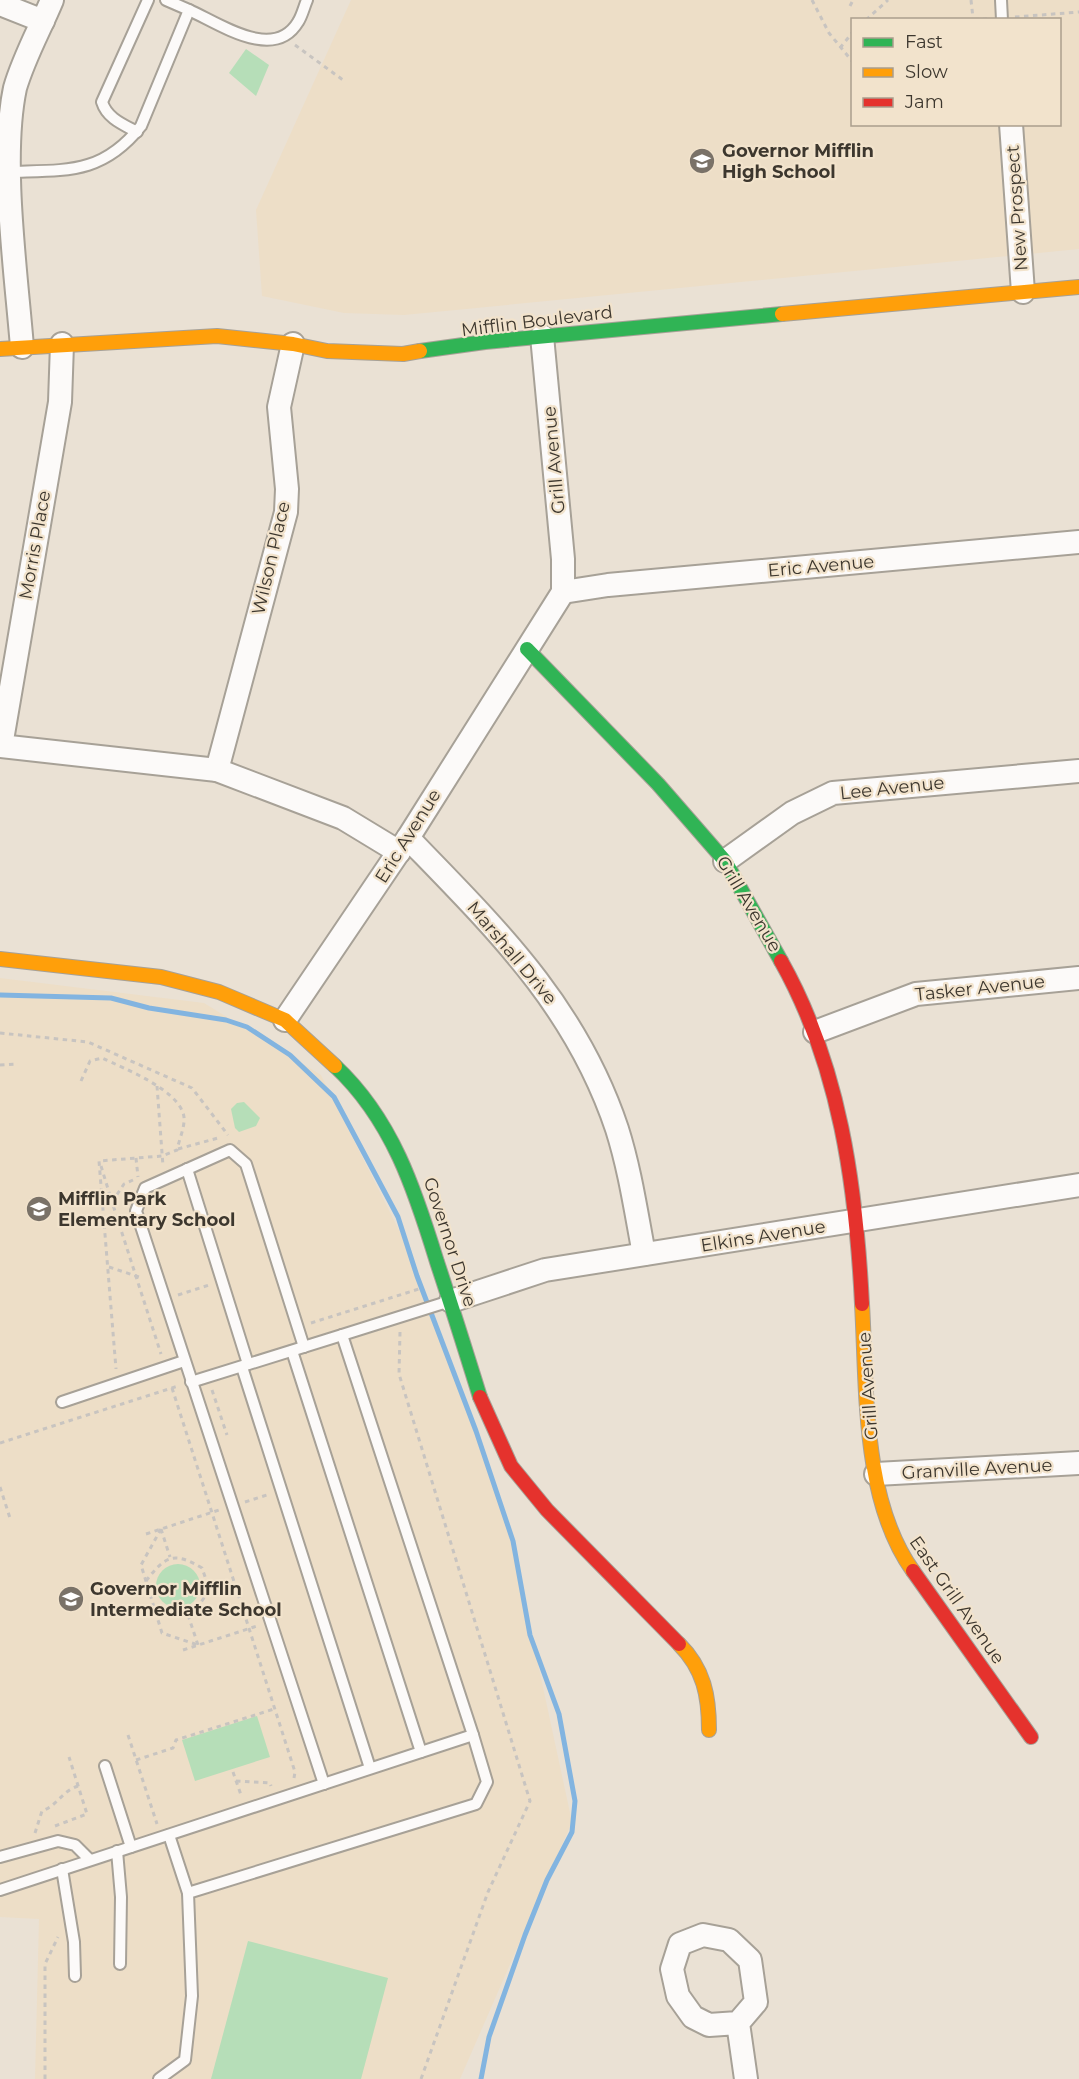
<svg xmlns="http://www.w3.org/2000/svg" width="1079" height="2079" viewBox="0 0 1079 2079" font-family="Montserrat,sans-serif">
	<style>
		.built { fill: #eddec7; fill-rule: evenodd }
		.green { fill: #b6deb8 }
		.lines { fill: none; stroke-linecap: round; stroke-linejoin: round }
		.stream { stroke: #82b4e0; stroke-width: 5 }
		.lane-casing { stroke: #a7a197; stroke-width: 14 }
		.street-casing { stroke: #a7a197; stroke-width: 26 }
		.fast-casing { stroke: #a7a197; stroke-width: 16 }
		.slow-casing { stroke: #a7a197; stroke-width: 16 }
		.jam-casing { stroke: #a7a197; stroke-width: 16 }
		.path { stroke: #c8c4c0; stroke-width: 3; stroke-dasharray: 4.5 4.5; stroke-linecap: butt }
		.lane { stroke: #fcfaf9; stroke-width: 10 }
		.street { stroke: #fcfaf9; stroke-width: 22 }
		.fast { stroke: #30b455; stroke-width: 14 }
		.slow { stroke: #ff9f0a; stroke-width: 14 }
		.jam { stroke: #e5322d; stroke-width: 14 }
		.labels { text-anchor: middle; stroke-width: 4.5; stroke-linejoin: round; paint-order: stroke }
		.poi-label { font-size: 18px; font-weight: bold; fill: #3d372e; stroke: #f2e3cc; text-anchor: start }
		.street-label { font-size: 18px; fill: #3d372e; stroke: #f2e3cc }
	</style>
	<rect width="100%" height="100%" fill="#eae1d4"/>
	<g class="built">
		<path d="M351,0h728v249l-675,66 -60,-2 -82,-17 -6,-86zM852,20h208v104h-208z"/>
		<polygon points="0,978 204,1003 321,1075 413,1258 507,1520 572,1822 460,2079 35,2079 39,1919 0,1917"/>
	</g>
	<g class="green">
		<polygon points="246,49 269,65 256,96 229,73"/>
		<polygon points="244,1102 260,1118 256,1126 239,1132 235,1128 231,1109 237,1103"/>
		<circle cx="178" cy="1586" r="22"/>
		<polygon points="257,1716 270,1757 195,1781 182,1740"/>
		<polygon points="248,1941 388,1978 361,2079 211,2079"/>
	</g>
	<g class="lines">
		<polyline class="stream" points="0,995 111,998 149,1008 226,1020 247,1027 290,1055 334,1097 398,1217 417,1276 476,1431 513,1541 530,1635 559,1714 575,1801 572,1832 547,1880 525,1935 489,2037 481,2079"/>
		<g class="lane-casing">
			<g id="lane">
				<polyline points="1001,0 1002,20"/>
				<path d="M189,10c31,14 85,52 109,12 4,-6 6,-15 9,-22"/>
				<path d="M137,132c-15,-8 -30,-14 -35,-30l46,-102"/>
				<path d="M9,172c57,-2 93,3 132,-46l48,-116 -23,-10"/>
				<polyline points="187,1169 248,1364"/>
				<polyline points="304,1347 246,1164 230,1150 145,1188 136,1211 324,1784"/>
				<polyline points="292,1351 421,1752"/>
				<polyline points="242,1367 370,1768"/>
				<polyline points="191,1382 342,1335"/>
				<polyline points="62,1402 184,1361"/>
				<polyline points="105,1766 131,1847"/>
				<polyline points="169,1835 188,1893"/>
				<polyline points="117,1851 121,1897 120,1964"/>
				<polyline points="0,1857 58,1841 75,1845 90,1860"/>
				<polyline points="62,1869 74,1942 75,1976"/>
				<polyline points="0,1890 473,1735 342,1335 447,1302"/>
				<polyline points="159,2079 185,2060 192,1996 188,1893 476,1804 487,1782 473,1735"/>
			</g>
		</g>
		<g class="street-casing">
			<g id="street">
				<polyline points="0,4 43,21"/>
				<polyline points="1011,124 1023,292"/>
				<path d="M22,347c-6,-75 -22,-188 -7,-259 9,-31 25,-59 37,-88"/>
				<polyline points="563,592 608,585 1079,542"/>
				<polyline points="0,746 217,770 343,818 399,852"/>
				<polyline points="1,746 60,402 62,344"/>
				<polyline points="217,770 286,512 287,489 279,407 293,344"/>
				<path d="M408,838c88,91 168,168 209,291 13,41 19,83 27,125"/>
				<polyline points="725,861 792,813 833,793 1079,771"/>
				<polyline points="285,1020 408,838 563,592 563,559 542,336"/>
				<polyline points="815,1032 916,994 1079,978"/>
				<polyline points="451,1301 545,1270 1079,1185"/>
				<polyline points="876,1474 1079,1463"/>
				<polyline points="738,2023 709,2025 693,2017 678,1996 672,1969 680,1944 703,1935 729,1940 750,1960 756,2002 738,2023 746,2079"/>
			</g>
		</g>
		<g class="fast-casing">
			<g id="fast">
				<polyline points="420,351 485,342 782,314"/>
				<polyline points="527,649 658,784 725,861 781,961"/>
				<path d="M335,1066c57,53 80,124 102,196 15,45 29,90 43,135"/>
			</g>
		</g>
		<g class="slow-casing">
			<g id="slow">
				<polyline points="782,314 1079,287"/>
				<polyline points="0,349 217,336 293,344 327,351 403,354 420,351"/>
				<polyline points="0,959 161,977 219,992 285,1020 335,1066"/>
				<path d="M862,1304c5,85 0,196 51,267"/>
				<path d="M679,1644c25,25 30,52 30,86"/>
			</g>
		</g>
		<g class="jam-casing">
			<g id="jam">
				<path d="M781,961c59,105 75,225 81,343"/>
				<polyline points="480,1397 511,1466 547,1510 679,1644"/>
				<polyline points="913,1571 1031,1737"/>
			</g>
		</g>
		<g class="path">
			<polyline points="812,0 829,33 852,61"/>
			<polyline points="971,0 973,18"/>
			<polyline points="850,6 853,0"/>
			<polyline points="1015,17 1079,12"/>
			<polyline points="866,20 888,0"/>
			<polyline points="956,20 987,19"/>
			<polyline points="295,45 343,80"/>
			<polyline points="840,48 852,33"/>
			<polyline points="0,1033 88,1042 192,1088 228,1135"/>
			<polyline points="0,1065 18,1064"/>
			<path d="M81,1081l9,-20 12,-3c23,11 78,32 82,59 1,10 -5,23 -7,33l-15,6 -63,5 17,208"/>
			<polyline points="157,1086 163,1166"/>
			<polyline points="178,1149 218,1138"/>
			<polyline points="136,1158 138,1177"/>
			<polyline points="101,1166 112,1202"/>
			<polyline points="133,1180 124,1184 112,1202 161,1354"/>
			<polyline points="109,1267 142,1278"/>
			<polyline points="178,1295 209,1285"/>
			<polyline points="311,1323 422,1288"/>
			<polyline points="400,1332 399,1374 530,1801 488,1892 421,2079"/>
			<polyline points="172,1388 295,1772 294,1778"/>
			<polyline points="212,1390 227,1435"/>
			<polyline points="0,1443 178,1386"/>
			<polyline points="0,1487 10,1518"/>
			<polyline points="245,1502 267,1495"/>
			<polyline points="161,1529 141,1565 162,1633 198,1645"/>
			<polyline points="161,1529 170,1557"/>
			<polyline points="146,1534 219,1510"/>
			<path d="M146,1581c19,-25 28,-30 56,-13l7,20c-14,29 -23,31 -54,22"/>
			<polyline points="188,1615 198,1645"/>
			<polyline points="183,1650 257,1626"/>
			<polyline points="128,1735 157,1824"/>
			<polyline points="136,1760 173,1748 176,1740 274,1709"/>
			<polyline points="233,1772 241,1795"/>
			<polyline points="236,1781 270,1783 271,1786"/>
			<polyline points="55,1826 87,1814 69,1757"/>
			<path d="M35,1833l7,-22c16,-6 20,-20 36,-25"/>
			<polyline points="45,2079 45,1964 58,1937"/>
		</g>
		<use href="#lane" class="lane"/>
		<use href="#street" class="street"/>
		<use href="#fast" class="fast"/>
		<use href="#slow" class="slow"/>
		<use href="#jam" class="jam"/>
	</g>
	<defs>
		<g id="school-disc" transform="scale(1.35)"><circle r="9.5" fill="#7a7268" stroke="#f2e3cc"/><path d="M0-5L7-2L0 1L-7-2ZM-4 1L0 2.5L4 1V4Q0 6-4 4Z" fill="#fff"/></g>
	</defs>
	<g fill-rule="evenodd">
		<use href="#school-disc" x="702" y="161"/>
		<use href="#school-disc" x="39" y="1209"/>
		<use href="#school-disc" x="71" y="1599"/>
	</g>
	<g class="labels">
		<g class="poi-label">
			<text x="722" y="157">Governor Mifflin<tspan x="722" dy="21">High School</tspan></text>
			<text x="58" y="1205">Mifflin Park<tspan x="58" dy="21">Elementary School</tspan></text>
			<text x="90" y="1595">Governor Mifflin<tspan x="90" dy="21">Intermediate School</tspan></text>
		</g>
		<g class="street-label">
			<text transform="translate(1017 208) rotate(-94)" y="6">New Prospect</text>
			<text transform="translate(537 321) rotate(-7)" y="6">Mifflin Boulevard</text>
			<text transform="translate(554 460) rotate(-95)" y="6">Grill Avenue</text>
			<text transform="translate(35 545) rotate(-80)" y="6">Morris Place</text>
			<text transform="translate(271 558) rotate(-77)" y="6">Wilson Place</text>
			<text transform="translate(821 566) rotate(-5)" y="6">Eric Avenue</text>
			<text transform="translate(892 788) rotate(-6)" y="6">Lee Avenue</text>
			<text transform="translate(408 836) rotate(-58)" y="6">Eric Avenue</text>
			<text transform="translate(749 904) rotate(59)" y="6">Grill Avenue</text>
			<text transform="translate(512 953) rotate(50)" y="6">Marshall Drive</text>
			<text transform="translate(980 988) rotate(-6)" y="6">Tasker Avenue</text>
			<text transform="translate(763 1236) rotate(-9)" y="6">Elkins Avenue</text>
			<text transform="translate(450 1242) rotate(72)" y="6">Governor Drive</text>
			<text transform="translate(868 1386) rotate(-94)" y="6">Grill Avenue</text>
			<text transform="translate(977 1469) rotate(-3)" y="6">Granville Avenue</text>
			<text transform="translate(957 1600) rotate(55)" y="6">East Grill Avenue</text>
		</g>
	</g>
	<rect x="851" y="18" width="210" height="108" fill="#f2e3cc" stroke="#aa9e8d" stroke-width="1.5"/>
	<rect x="863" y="38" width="30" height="9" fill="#30b455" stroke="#aa9e8d" stroke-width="1.5"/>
	<text x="905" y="48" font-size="18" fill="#3d372e">Fast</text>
	<rect x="863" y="68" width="30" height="9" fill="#ff9f0a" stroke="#aa9e8d" stroke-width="1.5"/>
	<text x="905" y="78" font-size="18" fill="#3d372e">Slow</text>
	<rect x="863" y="98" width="30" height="9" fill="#e5322d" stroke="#aa9e8d" stroke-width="1.5"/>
	<text x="905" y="108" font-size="18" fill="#3d372e">Jam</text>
</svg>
